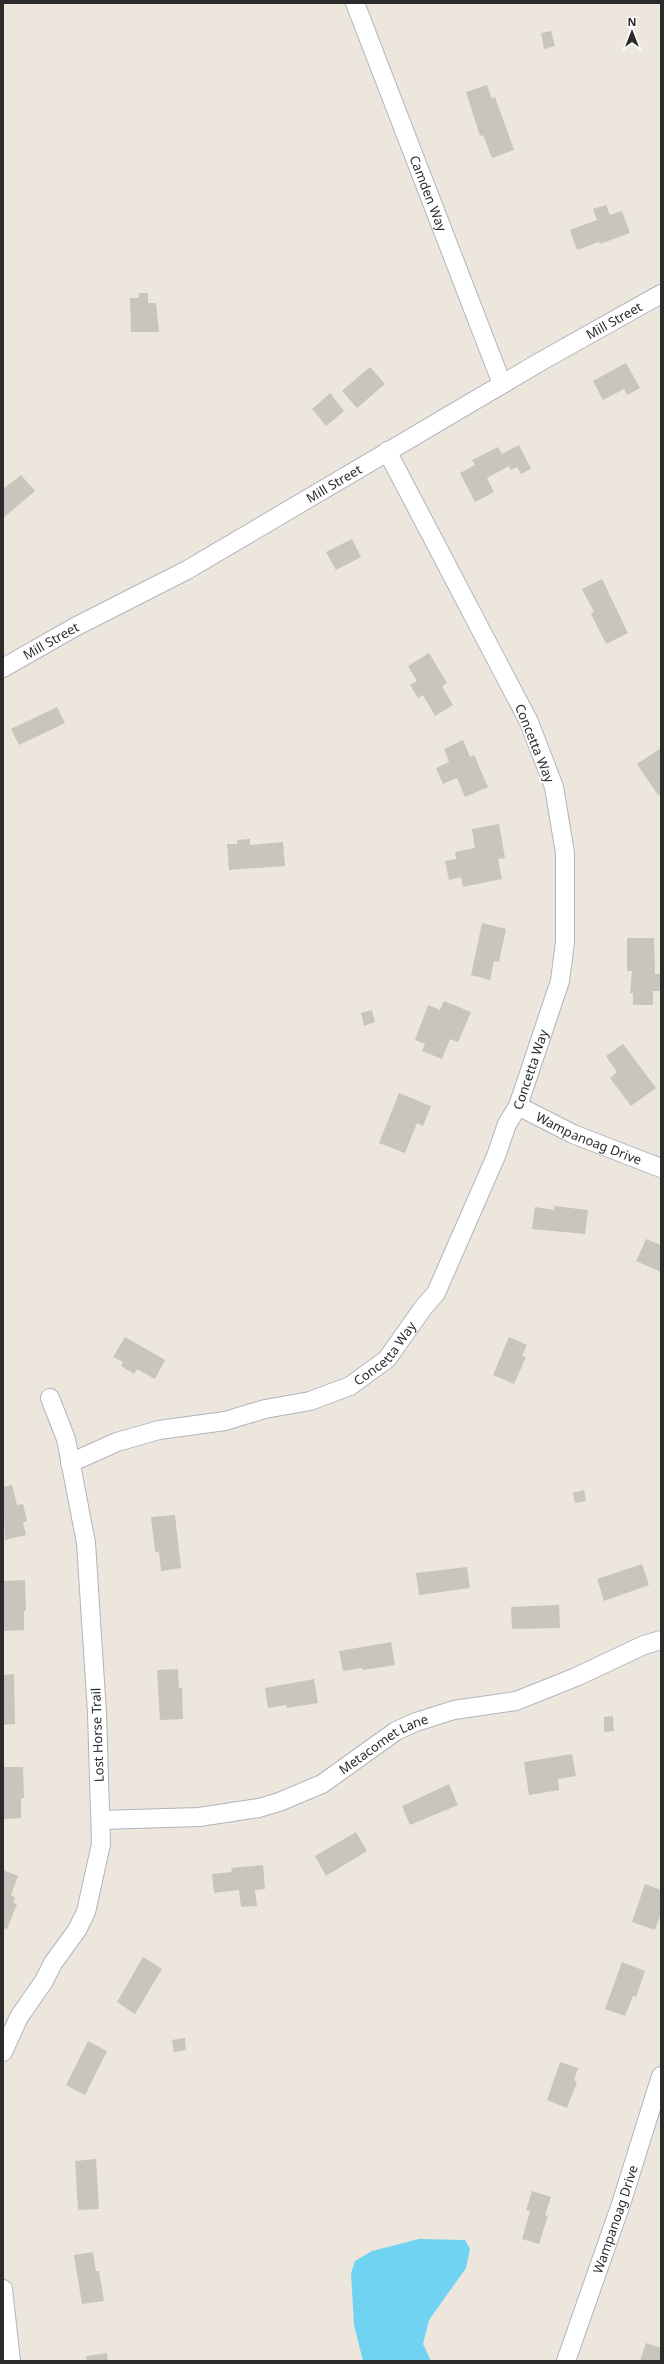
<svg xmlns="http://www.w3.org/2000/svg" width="664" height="2364" viewBox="0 0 664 2364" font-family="'Noto Sans',sans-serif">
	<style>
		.water { fill: #6fd3f1 }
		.building { fill: #c9c4bc }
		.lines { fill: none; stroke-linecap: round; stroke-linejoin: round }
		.minor-casing { stroke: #b1b4bf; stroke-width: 20 }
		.minor { stroke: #fff; stroke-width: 18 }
		.labels { text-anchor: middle; stroke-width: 4; stroke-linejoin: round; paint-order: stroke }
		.street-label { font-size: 13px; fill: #2b2b2b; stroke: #fff }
	</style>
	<rect width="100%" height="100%" fill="#ede6dd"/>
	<polygon class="water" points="419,2239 465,2240 470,2249 466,2268 429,2320 423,2344 431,2361 363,2361 354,2325 351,2273 355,2261 372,2251"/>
	<g class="building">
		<polygon points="551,31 555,46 544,49 541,33"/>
		<polygon points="487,85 492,99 495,97 514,150 492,158 483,135 480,136 466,92"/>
		<polygon points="606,205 610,215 622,211 630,233 600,244 599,242 577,250 570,230 597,220 593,209"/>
		<polygon points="139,293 148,293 148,303 156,303 159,332 131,332 130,298 139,298"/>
		<polygon points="626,363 640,388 627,395 624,389 603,400 593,381"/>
		<polygon points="370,367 385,384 357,408 342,391"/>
		<polygon points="330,393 344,411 326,426 312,409"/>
		<polygon points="519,445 531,469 521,474 517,467 511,470 509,466 487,478 494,492 475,502 460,473 475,465 472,460 498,447 502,454"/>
		<polygon points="21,475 35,491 3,518 3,489"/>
		<polygon points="352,539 361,557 336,570 326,552"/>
		<polygon points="602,579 628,633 606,644 591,614 594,612 582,589"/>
		<polygon points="429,653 447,683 442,686 453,705 435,716 423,695 418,698 410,685 417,681 408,666"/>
		<polygon points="57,707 65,723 19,745 11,729"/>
		<polygon points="463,740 470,757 474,755 488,787 465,797 457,778 443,784 436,768 449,762 444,749"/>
		<polygon points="661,748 661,793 658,795 637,764"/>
		<polygon points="499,824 505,858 498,859 502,879 463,887 461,877 449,880 445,861 456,859 455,852 475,848 472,829"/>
		<polygon points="250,839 250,845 283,842 285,866 229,870 227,844 237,844 237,840"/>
		<polygon points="482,923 506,929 499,962 494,961 490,980 471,975"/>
		<polygon points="627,938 654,938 655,974 661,974 661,991 653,991 653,1005 633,1005 633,993 630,993 632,971 627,971"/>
		<polygon points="444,1001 471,1012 458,1042 450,1039 442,1059 422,1051 425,1044 415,1040 428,1005 440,1010"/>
		<polygon points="372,1010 375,1022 364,1026 361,1013"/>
		<polygon points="623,1044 656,1088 631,1106 610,1078 617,1072 606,1056"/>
		<polygon points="399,1093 431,1106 423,1126 417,1123 405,1153 379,1143"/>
		<polygon points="554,1206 588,1210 585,1234 532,1229 535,1207 554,1210"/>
		<polygon points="646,1239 661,1245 661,1272 636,1261"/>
		<polygon points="125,1337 165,1360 155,1379 137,1369 134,1374 121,1366 123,1362 113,1357"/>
		<polygon points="509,1337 527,1345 522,1356 526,1357 514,1384 493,1375"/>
		<polygon points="12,1485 17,1505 23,1504 27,1521 23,1522 26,1535 5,1540 3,1487"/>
		<polygon points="584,1490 586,1501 575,1503 573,1493"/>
		<polygon points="175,1515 181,1568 161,1571 159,1552 155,1552 151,1517"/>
		<polygon points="642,1564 649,1585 604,1601 597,1579"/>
		<polygon points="467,1567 470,1588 419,1595 416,1573"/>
		<polygon points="25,1580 26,1611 24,1611 24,1630 4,1631 3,1581"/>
		<polygon points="559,1605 560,1628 512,1629 511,1607"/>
		<polygon points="391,1642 395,1665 363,1670 362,1668 343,1671 339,1651"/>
		<polygon points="178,1669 179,1688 182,1688 183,1719 160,1720 157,1670"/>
		<polygon points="14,1674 15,1724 3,1725 3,1675"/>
		<polygon points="314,1679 318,1703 287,1708 286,1705 268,1708 265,1688"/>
		<polygon points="613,1716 614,1731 604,1732 604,1717"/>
		<polygon points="572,1754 576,1776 558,1779 559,1790 529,1795 524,1762"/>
		<polygon points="3,1767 23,1767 24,1798 21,1798 21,1818 3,1819"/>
		<polygon points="449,1784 458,1805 410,1825 402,1806"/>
		<polygon points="356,1832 367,1851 326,1876 315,1856"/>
		<polygon points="263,1865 265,1889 255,1890 257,1906 241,1907 239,1890 214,1893 212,1874 232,1872 231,1868"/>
		<polygon points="3,1870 18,1876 11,1895 15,1897 13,1903 17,1904 7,1929 3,1928"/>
		<polygon points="645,1884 661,1890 661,1913 655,1930 632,1922"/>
		<polygon points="143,1957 162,1969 135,2014 117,2002"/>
		<polygon points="622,1962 645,1971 636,1997 633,1996 625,2016 605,2009"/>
		<polygon points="185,2038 186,2050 174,2052 172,2040"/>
		<polygon points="88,2041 107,2051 85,2095 66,2085"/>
		<polygon points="560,2062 578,2068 574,2080 577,2082 567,2108 547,2100"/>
		<polygon points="96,2159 99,2209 78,2210 75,2161"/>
		<polygon points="532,2191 551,2197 545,2215 548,2216 539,2244 522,2239 530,2211 526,2210"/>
		<polygon points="93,2252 96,2271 99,2271 104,2301 82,2304 74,2255"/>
		<polygon points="646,2343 661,2348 661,2361 640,2361"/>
		<polygon points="107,2353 108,2361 87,2361 86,2356"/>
	</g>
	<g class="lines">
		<g class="minor-casing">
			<g id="minor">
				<path id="s1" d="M355,3l147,381"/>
				<path id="s2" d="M3,668l72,-41 112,-57 358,-211 116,-65"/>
				<path id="s3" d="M518,1106l55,28 88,34"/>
				<path id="s4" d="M70,1463l47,-21 42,-12 66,-9 40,-12 45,-8 40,-15 37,-27 36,-51 13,-15 60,-137 11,-32 11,-18 42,-125 5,-39v-89l-11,-66 -25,-65 -142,-271"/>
				<path id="s5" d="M101,1820l98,-3 60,-9 20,-6 43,-18 74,-53 20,-9 38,-12 62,-9 60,-24 68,-32 17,-5"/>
				<polyline points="3,2052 19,2017 44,1981 53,1963 77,1930 86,1912 101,1844 97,1713 86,1543 66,1439 50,1398"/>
				<polyline points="3,2289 11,2361"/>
				<path id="s6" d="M566,2361l56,-160 39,-125"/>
			</g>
		</g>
		<use href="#minor" class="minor"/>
	</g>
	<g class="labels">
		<g class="street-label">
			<text dy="5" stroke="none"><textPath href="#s1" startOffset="204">Camden Way</textPath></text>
			<text dy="5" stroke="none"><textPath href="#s2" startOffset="703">Mill Street</textPath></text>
			<text dy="5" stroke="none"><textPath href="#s2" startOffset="379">Mill Street</textPath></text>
			<text dy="5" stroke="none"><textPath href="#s2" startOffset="55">Mill Street</textPath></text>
			<text transform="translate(535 743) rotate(68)" y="5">Concetta Way</text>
			<text dy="5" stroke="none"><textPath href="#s4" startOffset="663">Concetta Way</textPath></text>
			<text dy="5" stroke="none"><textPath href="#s3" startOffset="78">Wampanoag Drive</textPath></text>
			<text dy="5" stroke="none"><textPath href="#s4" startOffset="340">Concetta Way</textPath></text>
			<text transform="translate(97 1735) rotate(-92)" y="5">Lost Horse Trail</text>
			<text dy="5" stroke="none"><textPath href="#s5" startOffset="300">Metacomet Lane</textPath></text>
			<text dy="5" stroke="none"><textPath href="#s6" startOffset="150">Wampanoag Drive</textPath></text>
		</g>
	</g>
	<rect width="664" height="2364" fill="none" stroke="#2b2b2b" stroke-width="8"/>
	<g transform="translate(632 32)" stroke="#ffffff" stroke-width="3" paint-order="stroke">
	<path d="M0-3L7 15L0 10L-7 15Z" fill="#2b2b2b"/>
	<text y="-6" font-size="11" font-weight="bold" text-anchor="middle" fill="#2b2b2b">N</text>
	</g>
</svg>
